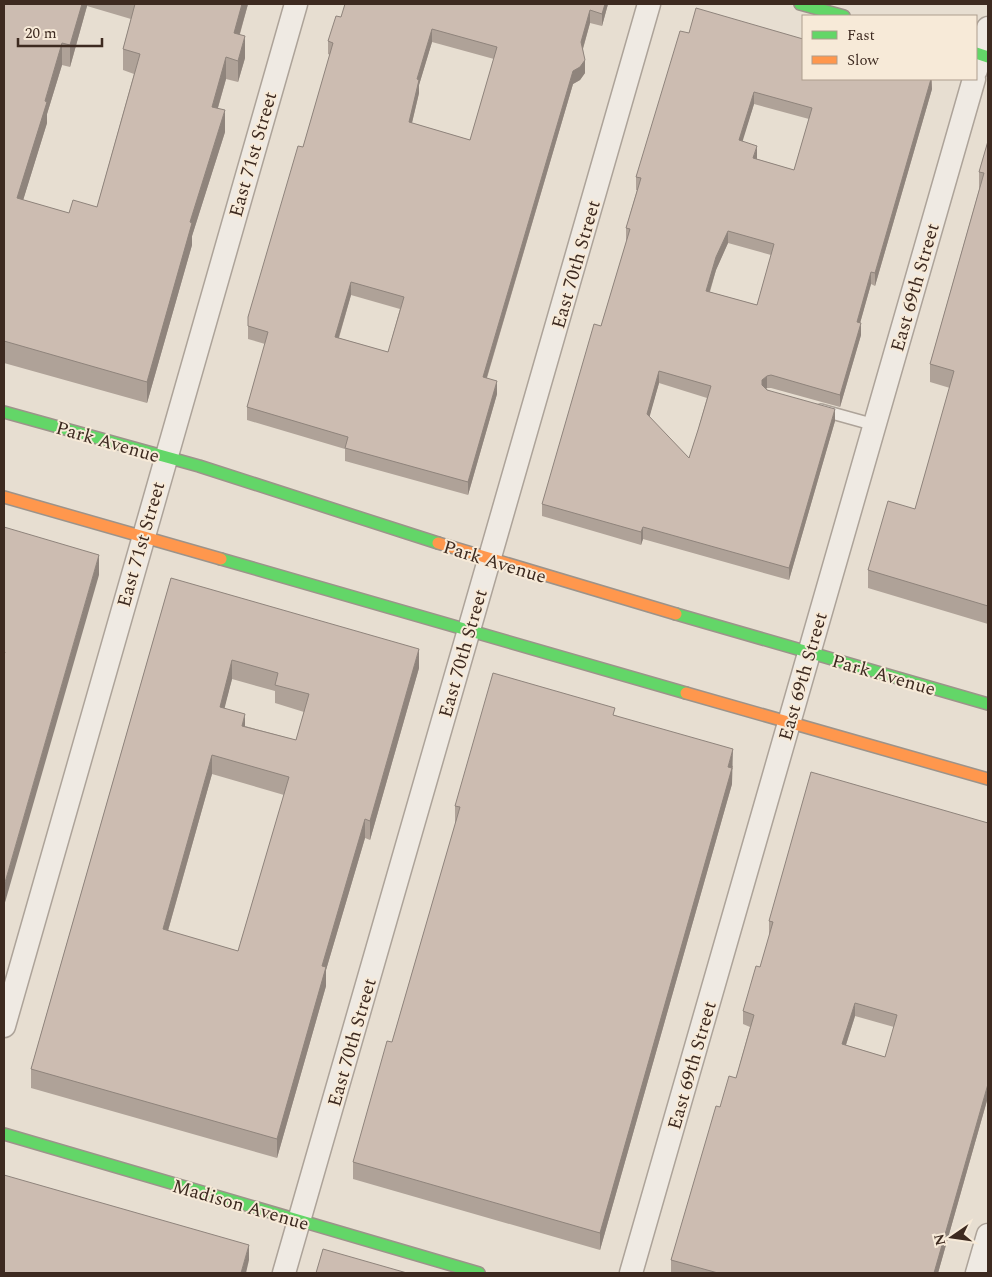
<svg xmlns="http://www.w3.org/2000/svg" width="992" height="1277" viewBox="0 0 992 1277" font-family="Spectral,serif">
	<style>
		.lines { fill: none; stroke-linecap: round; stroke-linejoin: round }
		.lane-casing { stroke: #ada399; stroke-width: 14 }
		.street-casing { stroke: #ada399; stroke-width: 25 }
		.fast-casing { stroke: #9c938a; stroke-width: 14 }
		.slow-casing { stroke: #9c938a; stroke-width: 14 }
		.lane { stroke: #efeae3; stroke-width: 11 }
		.street { stroke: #efeae3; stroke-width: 22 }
		.fast { stroke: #63d668; stroke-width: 11 }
		.slow { stroke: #ff974d; stroke-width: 11 }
		.wall { fill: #afa298; fill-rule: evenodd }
		.shaded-wall { fill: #8f847c }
		.building { fill: #ccbcb1; stroke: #8f847c; fill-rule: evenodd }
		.labels { text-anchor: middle; stroke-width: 4; stroke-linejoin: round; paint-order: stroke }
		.street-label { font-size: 19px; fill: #3d2a20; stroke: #f7ead8 }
	</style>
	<rect width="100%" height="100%" fill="#e7ded1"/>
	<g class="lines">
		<g class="lane-casing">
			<polyline id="lane" points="821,410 875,425"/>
		</g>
		<g class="street-casing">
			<g id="street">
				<polyline points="976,70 988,28"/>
				<polyline points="4,1026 296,4"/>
				<polyline points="284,1273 649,4"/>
				<polyline points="631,1273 974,79"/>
				<polyline points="977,1273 988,1235"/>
			</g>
		</g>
		<g class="fast-casing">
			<g id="fast">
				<polyline points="800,4 844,16"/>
				<polyline points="976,53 988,57"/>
				<polyline points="4,412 199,466 438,543"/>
				<polyline points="221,559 686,693"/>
				<polyline points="676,614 988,704"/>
				<polyline points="4,1134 479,1273"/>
			</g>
		</g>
		<g class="slow-casing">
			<g id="slow">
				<polyline points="4,497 221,559"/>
				<polyline points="438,543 676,614"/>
				<polyline points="686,693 988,779"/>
			</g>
		</g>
		<use href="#lane" class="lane"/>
		<use href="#street" class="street"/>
		<use href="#fast" class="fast"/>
		<use href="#slow" class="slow"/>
	</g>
	<g class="wall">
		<path d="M4,4h244l-8,30 5,24 -7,24 -12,-3 -8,29 7,24 -33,104v9l-45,158 -143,-40zM87,6l44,13 -8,30v21l11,4 -37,133 -28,6 -46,-13 24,-77v-9l15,-49 8,2z"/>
		<path d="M608,4l-6,22 -12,-3 -7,26 2,24 -5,7 -7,4 -86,294 10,16 -29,101 -123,-34v-12l-98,-29v-13l18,-63 -17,-5v-22l55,-170 27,-92 -2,-1v-13l13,-24zM432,42l62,17 -24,81 -58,-17 7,-30v-8zM351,295l49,14 -12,43 -49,-14z"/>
		<path d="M689,33l243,46v10l-57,197 -4,-2 -11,39 1,12 -21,72 -69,-19h-4l-1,1 69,32 -46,159 -146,-41 -2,6 -99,-29v-12l59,-178 26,-86h-1v-12l11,-38h-1v-13zM754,104l55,15 -15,51 -37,-11v-1l-15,-17zM728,243l43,12 -14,50 -47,-13 6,-22zM659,383l48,15 -9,32 -9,28 -40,-41z"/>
		<polygon points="988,141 988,624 868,588 868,570 915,509 950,388 930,382 930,364 979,190 979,172"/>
		<path d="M171,578l248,90 -49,172 -5,-2 -39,132v16l-49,172 -246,-70v-19zM232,679l43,12v12l29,9 -8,28 -51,-14 -21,-18zM212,774l72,21 -46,156 -70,-20z"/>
		<polygon points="615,715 733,766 732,770 732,784 600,1250 353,1179 353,1162 392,1042 456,822 455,822 455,806"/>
		<path d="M988,823v274l-50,176h-267v-13l49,-153 16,-29 14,-51 -7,-3v-13l17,-44 10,-33h-1v-13zM855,1016l39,11 -9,30 -39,-12z"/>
	</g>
	<g class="shaded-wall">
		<polygon points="82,4 87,4 87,6 70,67 70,45"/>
		<polygon points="242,4 248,4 234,54 234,33"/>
		<polygon points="605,4 608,4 602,26 602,14"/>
		<polygon points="590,10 590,23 581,55 581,42"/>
		<polygon points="432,29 432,42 419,85 419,93 409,135 409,122 417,79"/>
		<polygon points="245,36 245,58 238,82 238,61"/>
		<polygon points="62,43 62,65 47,114 47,123 17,220 17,198"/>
		<polygon points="226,57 226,79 212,128 212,107"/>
		<polygon points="585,60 585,73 580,80 573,84 483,390 483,377 573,71"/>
		<polygon points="931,79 932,89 875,286 875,273"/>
		<polygon points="754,92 754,104 739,153 739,140"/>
		<polygon points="225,110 225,132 192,236 192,245 147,403 147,382 190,222"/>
		<polygon points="757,146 757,158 753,171 753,158"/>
		<polygon points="728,231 728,243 716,270 706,303 706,291 716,257"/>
		<polygon points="871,272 871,284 857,334 857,322"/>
		<polygon points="351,282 351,295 335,350 335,337"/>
		<polygon points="861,323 861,335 840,407 840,395"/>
		<polygon points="659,371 659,383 647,426 647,414"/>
		<polygon points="767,376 767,388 762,393 762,380"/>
		<polygon points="497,381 497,394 468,495 468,482"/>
		<polygon points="835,409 835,421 789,580 789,568"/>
		<polygon points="643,527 643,539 641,545 641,532"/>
		<polygon points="99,555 99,575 4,906 4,886"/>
		<polygon points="419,649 419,668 370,840 370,821"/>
		<polygon points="232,660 232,679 220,726 220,707"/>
		<polygon points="245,714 245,733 242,726"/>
		<polygon points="733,749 732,784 600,1250 600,1233"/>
		<polygon points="212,755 212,774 163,948 163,929"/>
		<polygon points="365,819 365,838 326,970 326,986 277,1158 277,1139 322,966"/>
		<polygon points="855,1003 855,1016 842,1057 842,1044"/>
		<polygon points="988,1084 988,1097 938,1273 934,1273"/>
		<polygon points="249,1245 249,1260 246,1273 241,1273"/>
	</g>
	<g class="building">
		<polygon points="4,4 82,4 70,45 62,43 45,101 47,102 17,198 69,213 73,200 97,207 140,54 123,49 135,4 242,4 234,33 245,36 238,61 226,57 212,107 225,110 190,222 192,223 147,382 4,341"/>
		<path d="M345,4h260l-3,10 -12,-4 -9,32 4,18 -5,7 -7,4 -90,306 14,4 -29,101 -123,-34 3,-11 -101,-30 21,-75 -20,-6v-9l50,-171 5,1 30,-104 -5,-2 8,-25 5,1zM432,29l65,18 -27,93 -61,-18 10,-42 -2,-1zM351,282l53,15 -16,55 -53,-15z"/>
		<path d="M696,8l107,31v40h128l-56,194 -4,-1 -14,50 4,1 -21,72 -69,-20 -4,1 -5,4v5l5,5 68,19 -46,159 -146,-41 -2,5 -99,-28 52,-180 7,2 29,-97 -4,-1 15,-50 -5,-1 44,-146 9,2zM754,92l58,16 -18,62 -41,-12 4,-12 -18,-6zM728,231l46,13 -17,61 -51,-14 10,-34zM659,371l52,15 -13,44 -9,28 -42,-44z"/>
		<polygon points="988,141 988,606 868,570 888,501 915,509 954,371 930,364 984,173 979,172"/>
		<polygon points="4,527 99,555 4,886 4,655 5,652 4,652"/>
		<path d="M171,578l248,71 -49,172 -5,-2 -43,147 4,1 -49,172 -246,-70zM232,660l46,13 -3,12 34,9 -13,46 -54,-14 3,-12 -25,-7zM212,755l77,22 -51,174 -75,-22z"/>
		<polygon points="493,673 615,708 613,715 733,749 728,767 732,768 600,1233 353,1162 387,1041 392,1042 460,807 455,806"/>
		<path d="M811,772l177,51v261l-54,189h-216l-47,-13 45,-154 4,1 9,-31 7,2 18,-63 -11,-4 13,-45 4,1 13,-45 -4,-1zM855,1003l42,12 -12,42 -43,-13z"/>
		<polygon points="4,1175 249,1245 241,1273 4,1273"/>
		<polygon points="323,1249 407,1273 316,1273"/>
	</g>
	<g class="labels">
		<g class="street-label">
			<text transform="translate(252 154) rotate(-74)" y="7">East 71st Street</text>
			<text transform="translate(575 264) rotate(-74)" y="7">East 70th Street</text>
			<text transform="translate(914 287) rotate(-74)" y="7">East 69th Street</text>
			<text transform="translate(108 441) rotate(16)" y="7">Park Avenue</text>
			<text transform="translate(140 544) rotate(-74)" y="7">East 71st Street</text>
			<text transform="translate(495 561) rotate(17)" y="7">Park Avenue</text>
			<text transform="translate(462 653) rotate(-74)" y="7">East 70th Street</text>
			<text transform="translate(884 674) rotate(16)" y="7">Park Avenue</text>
			<text transform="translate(802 676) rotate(-74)" y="7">East 69th Street</text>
			<text transform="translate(351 1042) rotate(-74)" y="7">East 70th Street</text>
			<text transform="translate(691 1065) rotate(-74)" y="7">East 69th Street</text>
			<text transform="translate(241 1204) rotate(16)" y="7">Madison Avenue</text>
		</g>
	</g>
	<rect width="992" height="1277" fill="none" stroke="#3d2a20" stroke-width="10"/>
	<rect x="802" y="15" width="175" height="65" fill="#f7ead8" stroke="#ad9d8e"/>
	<rect x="812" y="31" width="25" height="8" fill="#63d668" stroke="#ad9d8e"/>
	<text x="847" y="40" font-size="15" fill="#3d2a20">Fast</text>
	<rect x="812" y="56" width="25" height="8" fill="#ff974d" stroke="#ad9d8e"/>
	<text x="847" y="65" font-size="15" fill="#3d2a20">Slow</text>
	<g transform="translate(952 1237) rotate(257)" stroke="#f7ead8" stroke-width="4" paint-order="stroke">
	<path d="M0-4L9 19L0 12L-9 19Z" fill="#3d2a20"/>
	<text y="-8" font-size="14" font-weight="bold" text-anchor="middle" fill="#3d2a20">N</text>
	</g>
	<path d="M18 38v8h84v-8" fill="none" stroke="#3d2a20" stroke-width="2.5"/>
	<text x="25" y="38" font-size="15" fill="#3d2a20" stroke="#f7ead8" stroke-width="4" paint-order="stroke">20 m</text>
</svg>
